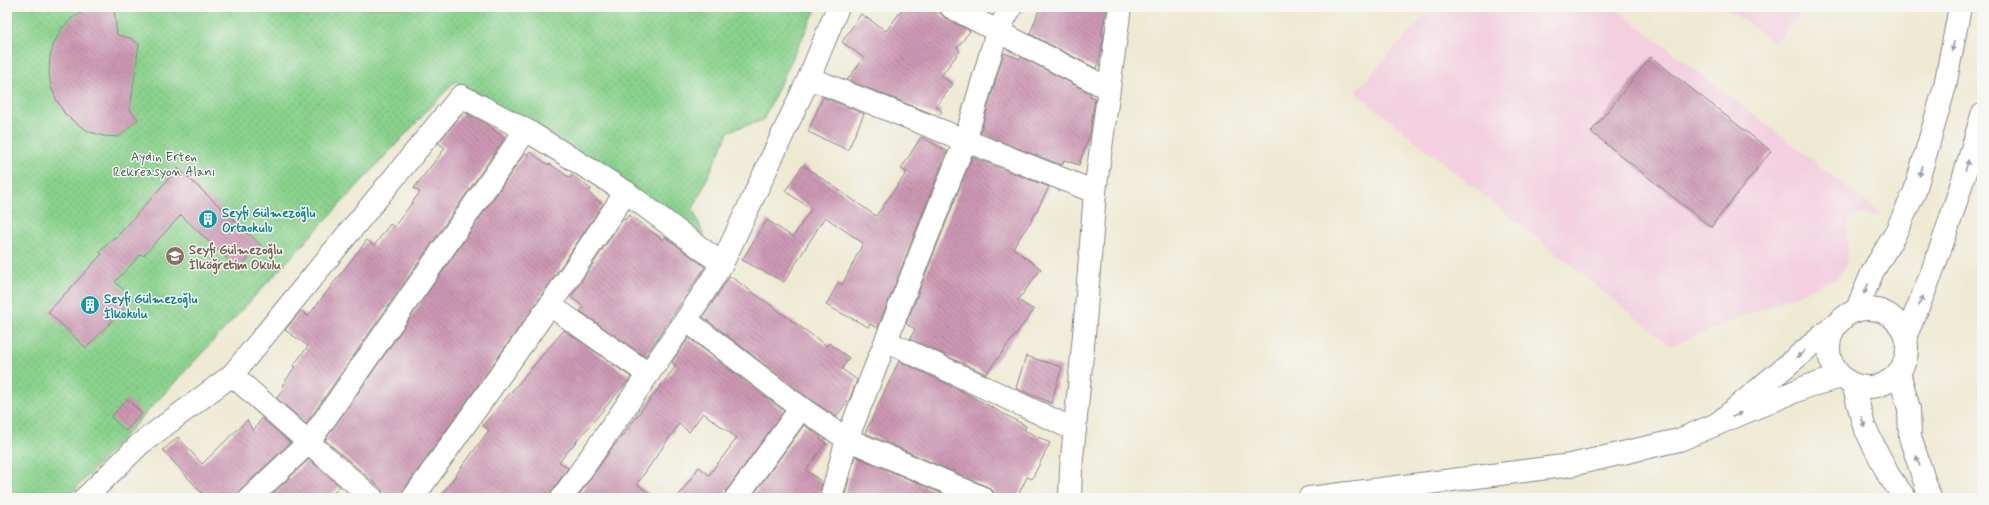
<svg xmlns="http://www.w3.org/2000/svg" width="1989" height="505" viewBox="0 0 1989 505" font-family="Mynerve,sans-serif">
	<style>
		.built { fill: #f3cfdf }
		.grass { fill: url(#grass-dots); stroke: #567a64 }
		.building { fill: url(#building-back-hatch) }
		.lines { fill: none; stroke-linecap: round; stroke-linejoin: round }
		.street-casing { stroke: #888686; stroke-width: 24 }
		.secondary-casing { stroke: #888686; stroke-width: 24 }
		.street { stroke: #fff; stroke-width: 22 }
		.secondary { stroke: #fff; stroke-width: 22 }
		.oneway { fill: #9c9ca7 }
		.labels { text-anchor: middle; stroke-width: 3; stroke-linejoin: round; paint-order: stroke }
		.park-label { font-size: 13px; fill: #415753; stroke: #f6f6f2 }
		.culture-label { font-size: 13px; font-weight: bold; fill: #0d838f; stroke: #f6f6f2; text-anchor: start }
		.education-label { font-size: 13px; font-weight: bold; fill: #785e54; stroke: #f6f6f2; text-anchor: start }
	</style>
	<defs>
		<pattern id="grass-dots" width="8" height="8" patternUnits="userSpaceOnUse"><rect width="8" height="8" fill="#89d18c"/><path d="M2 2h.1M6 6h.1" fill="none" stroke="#76b37a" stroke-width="1.8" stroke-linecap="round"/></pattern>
		<pattern id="building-back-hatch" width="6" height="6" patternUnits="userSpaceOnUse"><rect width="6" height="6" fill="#cc97b2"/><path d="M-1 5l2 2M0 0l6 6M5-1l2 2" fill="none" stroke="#a57b92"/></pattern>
	</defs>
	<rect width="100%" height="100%" fill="#f6f6f2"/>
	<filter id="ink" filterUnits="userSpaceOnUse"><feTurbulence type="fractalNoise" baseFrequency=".025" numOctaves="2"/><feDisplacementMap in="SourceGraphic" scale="8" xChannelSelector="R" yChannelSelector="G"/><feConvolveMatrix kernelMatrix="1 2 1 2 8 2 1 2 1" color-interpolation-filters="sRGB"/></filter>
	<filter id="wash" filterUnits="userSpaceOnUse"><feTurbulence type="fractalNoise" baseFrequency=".012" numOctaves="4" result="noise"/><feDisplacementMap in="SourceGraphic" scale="16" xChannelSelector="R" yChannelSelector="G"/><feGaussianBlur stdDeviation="0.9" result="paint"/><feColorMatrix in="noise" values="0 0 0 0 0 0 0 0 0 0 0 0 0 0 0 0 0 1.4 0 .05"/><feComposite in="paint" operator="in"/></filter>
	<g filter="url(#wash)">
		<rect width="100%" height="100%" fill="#eee9d2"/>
		<g class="built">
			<polygon points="1432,7 1614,7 1883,215 1849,215 1846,266 1837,278 1671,346 1355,92"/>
			<polygon points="1726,7 1806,7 1774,43"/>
		</g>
		<polygon class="grass" points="7,7 817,7 763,120 729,131 693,209 706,241 455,81 67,498 7,498"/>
		<g id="blocks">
			<g class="building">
				<polygon points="91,7 114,7 117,35 130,38 139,44 130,110 138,119 119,137 104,136 90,132 77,124 65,114 57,101 51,87 49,73 50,57 54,43 62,29 72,18"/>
				<polygon points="904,7 939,7 940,13 945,18 970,31 957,48 960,51 941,76 953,84 936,107 942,111 938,116 847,80 864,58 842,42 861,14 886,31"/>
				<polygon points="1040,7 1107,7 1101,35 1104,35 1101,52 1097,69 1030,34"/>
				<polygon points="1004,53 1020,59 1021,57 1090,93 1090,96 1095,98 1090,133 1079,165 1064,160 1062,165 1059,164 980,133"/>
				<polygon points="1651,57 1771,151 1711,227 1591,132"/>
				<polygon points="823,97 864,114 848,150 808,132"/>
				<polygon points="464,112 485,123 505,138 306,424 277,398 284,388 282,386 295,367 293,366 308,346 285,330 301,311 308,316 367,240 374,246 390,224 394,227 420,192 414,188 445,148 438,143"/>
				<polygon points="921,137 947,151 878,328 870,324 868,327 826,305 838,283 842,285 863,243 825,217 784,282 742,260 767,220 793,237 811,209 785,191 803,165 876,216 907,172 901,169"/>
				<polygon points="530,152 548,165 550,164 570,178 572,175 591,189 589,193 603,204 540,298 403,491 401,497 384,498 382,491 383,490 325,440 525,153 528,155"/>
				<polygon points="972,157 1049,187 1033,218 1013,248 1041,269 1018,300 1034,310 986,374 910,339 915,329 906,324"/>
				<polygon points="178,168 261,245 238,269 181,215 143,256 141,254 115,282 133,299 86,348 48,312 102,254 100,252 114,237 115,239"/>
				<polygon points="629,215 663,240 665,237 705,267 645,357 580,311 584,307 571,297 623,219 625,220"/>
				<polygon points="730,276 827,346 829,343 849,358 842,369 857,380 850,398 836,417 808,398 703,317"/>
				<polygon points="564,330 631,377 559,462 568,468 552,491 550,498 439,498 489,430 483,425"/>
				<polygon points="689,338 784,411 726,491 724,498 677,498 699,467 709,475 737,438 703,413 689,432 679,424 637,484 655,498 577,498 610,451 676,366 672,362"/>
				<polygon points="1026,356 1062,367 1051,403 1016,388"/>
				<polygon points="899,361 956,388 1026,426 1024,430 1050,443 1032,479 1027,477 1017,498 995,498 993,491 988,487 865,433"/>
				<polygon points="127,399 142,413 126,431 111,417"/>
				<polygon points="262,418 290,443 241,489 238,498 206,498 163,450 178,437 202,464 247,420 253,431"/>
				<polygon points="804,425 821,437 820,439 826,443 806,470 822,482 819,498 751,498"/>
				<polygon points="855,456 952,498 844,498"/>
				<polygon points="309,459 340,486 328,498 268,498"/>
			</g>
		</g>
	</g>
	<g filter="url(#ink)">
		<use href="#blocks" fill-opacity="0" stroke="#888686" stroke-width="1"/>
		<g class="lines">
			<g class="street-casing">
				<g id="street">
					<polyline points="951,7 1109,89"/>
					<polyline points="809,78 1095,192"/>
					<polyline points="550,305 648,374"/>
					<polyline points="686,320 801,408 847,439 983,498"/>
					<polyline points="1841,320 1717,424 1808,386 1842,377"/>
					<polyline points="886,341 1075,430"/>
					<polyline points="232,375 372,498"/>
					<polyline points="85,498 140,444 232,375 461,96 526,130 626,192 722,264"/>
					<polyline points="250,498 309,442 526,130"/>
					<polyline points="413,498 550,305 626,192"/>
					<polyline points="562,498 686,320 722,264 809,78 838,7"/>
					<polyline points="736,498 801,408"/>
					<polyline points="831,498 847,439 965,141 997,32 1011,7"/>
					<polyline points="1070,498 1071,468 1084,335 1095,192 1120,7"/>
					<polyline points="1309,498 1571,465 1679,440 1717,424"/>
				</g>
			</g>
			<g class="secondary-casing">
				<g id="secondary">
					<circle cx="1868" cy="348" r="39"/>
					<polyline points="1856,311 1873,271 1894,236 1915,191 1945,86 1960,7"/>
					<path d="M1905,337c33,-72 55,-146 77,-222"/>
					<polyline points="1899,372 1909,409 1910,437 1930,498"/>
					<polyline points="1853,384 1864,426 1889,476 1905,498"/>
				</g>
			</g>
			<use href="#street" class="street"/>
			<use href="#secondary" class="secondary"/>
		</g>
		<defs><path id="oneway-solid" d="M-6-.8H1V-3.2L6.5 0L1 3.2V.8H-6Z"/></defs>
		<g class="oneway">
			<use href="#oneway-solid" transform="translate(1953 46) rotate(102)"/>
			<use href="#oneway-solid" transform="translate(1967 165) rotate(-74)"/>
			<use href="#oneway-solid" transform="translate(1921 171) rotate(107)"/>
			<use href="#oneway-solid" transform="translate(1866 289) rotate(114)"/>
			<use href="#oneway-solid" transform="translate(1921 301) rotate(-66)"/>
			<use href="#oneway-solid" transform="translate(1801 354) rotate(140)"/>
			<use href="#oneway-solid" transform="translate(1737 415) rotate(-23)"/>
			<use href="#oneway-solid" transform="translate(1863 422) rotate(72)"/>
			<use href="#oneway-solid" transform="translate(1918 461) rotate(-109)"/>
		</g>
	</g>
	<defs>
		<g id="building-disc" transform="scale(1)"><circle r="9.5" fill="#0f9aa8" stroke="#f6f6f2"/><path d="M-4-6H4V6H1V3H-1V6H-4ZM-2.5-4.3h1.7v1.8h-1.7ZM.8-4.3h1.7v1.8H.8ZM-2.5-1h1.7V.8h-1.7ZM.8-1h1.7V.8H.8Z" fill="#fff"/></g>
		<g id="school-disc" transform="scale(1)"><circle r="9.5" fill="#8d6e63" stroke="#f6f6f2"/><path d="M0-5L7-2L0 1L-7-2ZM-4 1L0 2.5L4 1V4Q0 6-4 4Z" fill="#fff"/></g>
	</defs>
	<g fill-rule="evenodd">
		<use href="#building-disc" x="208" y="219"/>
		<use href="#school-disc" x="175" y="256"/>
		<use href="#building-disc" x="90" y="305"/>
	</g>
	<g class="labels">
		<g class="park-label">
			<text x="164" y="161">Aydın Erten<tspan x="164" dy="15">Rekreasyon Alanı</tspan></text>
		</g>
		<g class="culture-label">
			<text x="222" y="217">Seyfi Gülmezoğlu<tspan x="222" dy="15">Ortaokulu</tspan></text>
			<text x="104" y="303">Seyfi Gülmezoğlu<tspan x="104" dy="15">İlkokulu</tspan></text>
		</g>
		<g class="education-label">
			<text x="189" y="254">Seyfi Gülmezoğlu<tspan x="189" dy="15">İlköğretim Okulu</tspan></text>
		</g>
	</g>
	<rect width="1989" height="505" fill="none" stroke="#f6f6f2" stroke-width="24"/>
</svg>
